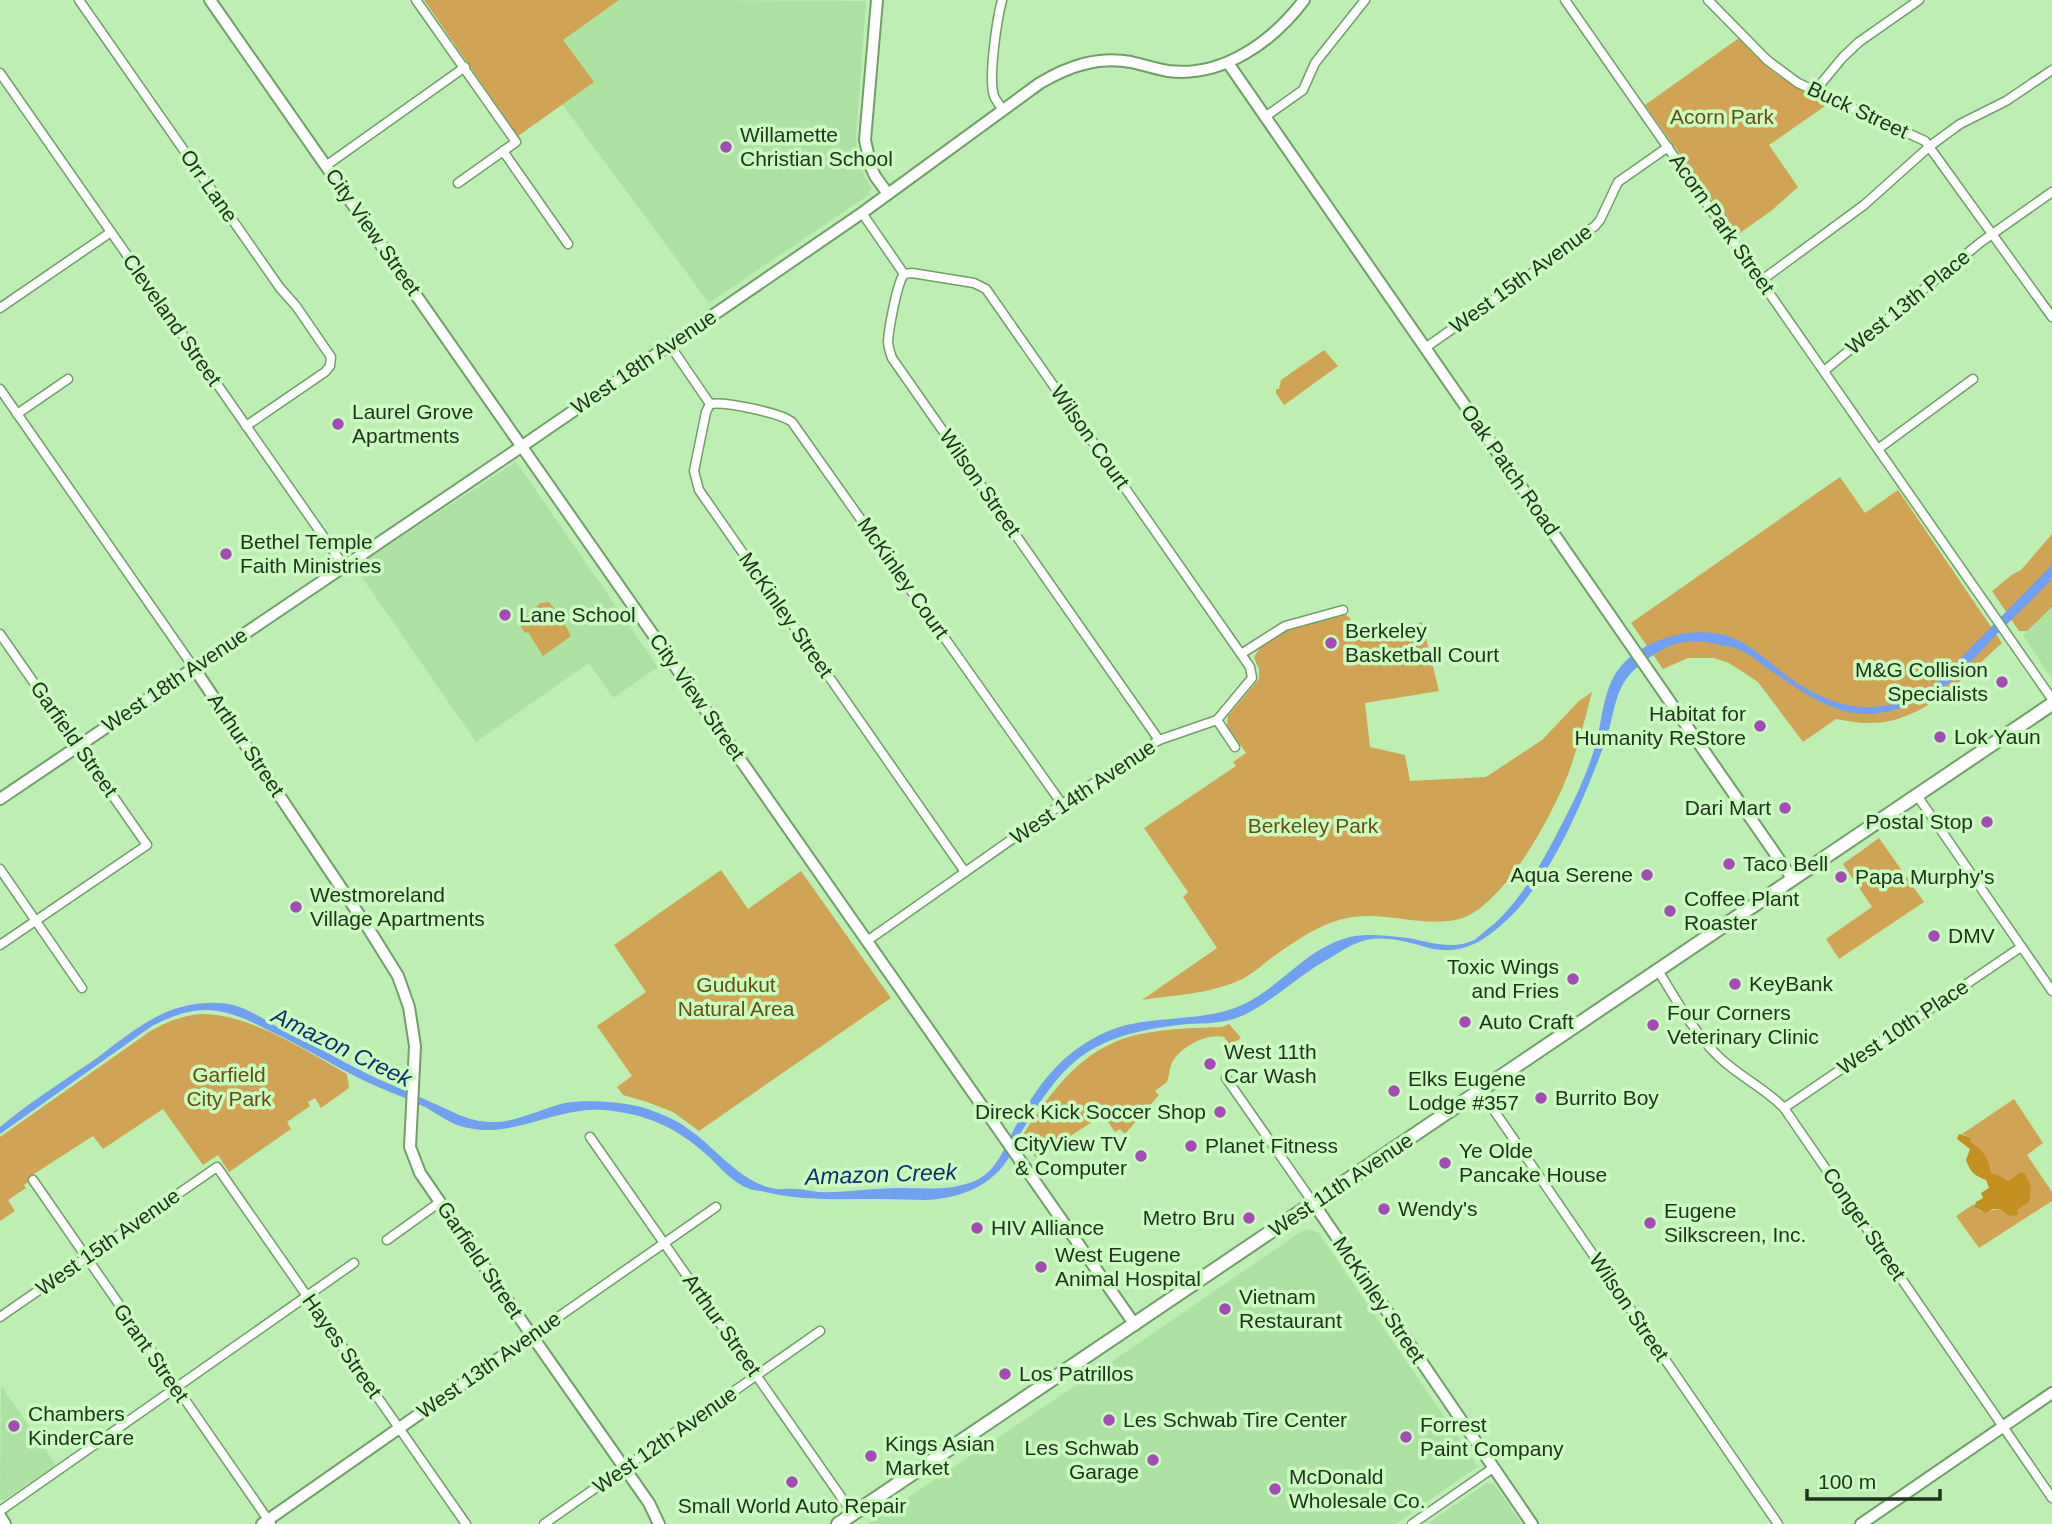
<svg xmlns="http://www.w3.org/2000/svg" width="2052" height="1524" viewBox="0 0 2052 1524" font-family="Arial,sans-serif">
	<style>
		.built { fill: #ace2a2 }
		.green { fill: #d0a454 }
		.forest { fill: #c38f1f }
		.water { fill: #70a0f3 }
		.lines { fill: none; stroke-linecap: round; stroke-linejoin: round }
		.street-casing { stroke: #709f68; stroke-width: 11 }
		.secondary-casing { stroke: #709f68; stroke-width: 14 }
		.primary-casing { stroke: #709f68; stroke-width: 16 }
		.street { stroke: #fff; stroke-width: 8 }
		.secondary { stroke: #fff; stroke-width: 10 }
		.primary { stroke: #fff; stroke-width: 12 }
		.poi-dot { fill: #a44bb6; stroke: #cafcc0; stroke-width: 2.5 }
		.labels { text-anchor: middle; stroke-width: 7; stroke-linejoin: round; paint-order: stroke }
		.street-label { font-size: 21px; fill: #21341d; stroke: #cafcc0 }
		.park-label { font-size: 21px; fill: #684d17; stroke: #cafcc0 }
		.poi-label { font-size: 21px; fill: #21341d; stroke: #cafcc0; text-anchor: start }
		.water-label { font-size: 23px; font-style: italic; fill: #0b306f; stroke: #cafcc0 }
	</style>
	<rect width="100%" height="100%" fill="#bdefb3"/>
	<g class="built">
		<polygon points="619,0 866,1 856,138 858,157 862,170 872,189 868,192 870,194 709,303 562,104 562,40"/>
		<polygon points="514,463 517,463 658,667 613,698 589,663 476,742 355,567"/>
		<polygon points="2052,607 2052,679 2023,635"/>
		<polygon points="1305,1229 1318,1232 1478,1466 1396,1524 868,1524 1111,1362"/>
		<polygon points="1,1386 56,1465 4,1500 0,1500"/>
		<polygon points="1487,1483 1494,1484 1522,1524 1427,1524"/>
	</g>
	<g class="green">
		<polygon points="424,0 619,0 563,40 594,82 518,136"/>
		<path d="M1739,38c30,35 49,47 92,64l-62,43 29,42 -27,24 -34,24 -92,-130z"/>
		<polygon points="1324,350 1338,366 1284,405 1276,393 1276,389 1279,389 1281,380"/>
		<path d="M1840,477l25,36 33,-23 104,153c-37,33 -79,81 -133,80 -11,0 -22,-2 -33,-4l-33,23 -45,-60 -29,-19 -15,-5h-26l-25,11 -32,-46z"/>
		<polygon points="2052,534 2052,607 2027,631 2019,631 1992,591 2013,574 2021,570"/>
		<polygon points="549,602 561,617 571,636 543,656 528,632 525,633 519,624 540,603"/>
		<path d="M1346,615l4,3 4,20 68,-16 17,69 -74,12 5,44 35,8 5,26 76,-4 56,-37 37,-39 13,-9c-7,26 -13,52 -22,77 -15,42 -68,143 -115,151 -39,7 -78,-12 -116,0 -25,7 -48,24 -69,39 -9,7 -19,16 -30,21 -30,14 -66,15 -98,20l75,-52 -34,-51 5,-5 -44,-64 92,-62 -3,-4 13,-9 -19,-27 1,-10 31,-37v-10l-5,-11c11,-28 65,-37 92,-43z"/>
		<polygon points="1879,838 1924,902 1839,959 1826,939 1872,907 1843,864"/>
		<polygon points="721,870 748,909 801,871 891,998 699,1131 673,1112 647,1102 623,1095 617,1087 632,1076 597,1026 646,992 614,945"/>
		<path d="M200,1014c48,-1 105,36 147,60l2,14 -28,20 -6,-10 -7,4 2,4 -23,16 4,7 -62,43 -11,-17 -15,10 -40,-56 -60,40 -10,-13 -59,38 2,3 -12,8 2,3 -18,12 7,11 -15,10v-84l149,-105c17,-10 32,-16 51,-18z"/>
		<path d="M1229,1024l12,14 -11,7 -6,-8c-18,-4 -46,11 -53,28 -2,6 -2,12 -4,17l-12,9 4,4 -34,39 -5,-5 -5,3 -12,-17 -67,43 -15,-20c24,-37 51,-78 94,-96 29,-13 75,-14 107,-15z"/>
		<path d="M2014,1099l29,44 -16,12 25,37v9l-73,47 -23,-32 18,-12v3l8,5 18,-3 9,7 9,-9 11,-5v-9l-9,-21 -12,9 -16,-7c-3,-16 -8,-22 -21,-32l-1,-5 -8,-3z"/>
	</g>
	<path class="forest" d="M1959,1134l11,3 1,5c14,11 17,14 21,32l6,1 10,6 12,-9 5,2 6,13 -2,15 -12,8 1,5 -9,1 -9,-7h-7l-8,4 -11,-6 2,-5 7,-4 -2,-5 8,-5 -3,-8c-12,-5 -15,-7 -20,-20l4,-11 -13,-10z"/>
	<path class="water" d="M2052,565v14c-19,20 -38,38 -57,57 -21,21 -41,49 -69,62 -23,11 -53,20 -78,14 -30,-7 -56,-27 -81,-44 -9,-6 -19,-15 -29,-19 -7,-3 -15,-3 -22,-5 -34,-9 -58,4 -83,27 -20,19 -19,50 -29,74 -20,54 -52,131 -94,172 -24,23 -46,39 -81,31 -18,-5 -38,-11 -57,-9 -16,2 -29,11 -42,19 -30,16 -55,42 -86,57 -19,9 -38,8 -57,9 -37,4 -79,11 -109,35 -23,18 -41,47 -56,72 -6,10 -9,22 -16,31 -18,26 -50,37 -81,38 -15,0 -30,-1 -46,-1 -39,0 -77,2 -114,-7 -13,-3 -10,0 -22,-6 -14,-7 -24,-20 -35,-30 -32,-29 -61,-42 -104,-46 -51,-4 -95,33 -147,15 -10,-4 -20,-11 -30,-17 -24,-12 -50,-20 -74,-33 -27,-14 -53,-30 -81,-43 -21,-11 -41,-21 -65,-22 -20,0 -37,7 -55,16l-152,108v-7l11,-9c27,-21 57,-40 86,-60 21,-16 43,-34 67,-45 20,-9 48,-13 69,-8 22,6 42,22 62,32 29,13 55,29 83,42 22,9 43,19 64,28 11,5 22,11 33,13 34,8 57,-9 90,-17 20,-4 60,-1 80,5 14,5 30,11 42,20 27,18 53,54 85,60 13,3 9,0 23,1 8,0 15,2 23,3 27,1 54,-4 81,-4 24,0 47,3 70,-5 11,-3 21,-11 27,-20 9,-12 14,-28 22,-41 21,-40 46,-71 88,-90 44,-19 94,-8 136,-27 39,-18 64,-57 108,-68 18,-4 39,-1 58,1 22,4 46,13 68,1 2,-2 15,-13 18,-15 32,-30 51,-67 71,-106 12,-23 24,-49 31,-75 8,-30 7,-63 33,-85 28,-24 74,-34 109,-18 14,7 26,18 38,27 49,41 104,57 159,17z"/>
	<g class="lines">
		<g class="street-casing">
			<g id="street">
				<polyline points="79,0 280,288 296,306 331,357 330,366 325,372 246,426"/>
				<polyline points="416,0 516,142 458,183"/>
				<path d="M1002,0c-5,19 -14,78 -8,96 2,5 6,9 9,14"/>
				<polyline points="1565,0 2052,699"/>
				<polyline points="1708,0 1767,60 1798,83 1925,141 2052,317"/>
				<polyline points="0,73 344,566"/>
				<polyline points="1814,92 1843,57 1859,42 1919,0"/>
				<polyline points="1265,117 1303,90 1315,63 1365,0"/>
				<polyline points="503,151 568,244"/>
				<polyline points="327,165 465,67"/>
				<path d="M862,213l42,61c-7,9 -15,54 -16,67 0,6 2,11 4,17l267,382"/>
				<polyline points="904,274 912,273 974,283 986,289 1241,654"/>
				<polyline points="1762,280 1864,205 1930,146 1960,124 2006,101 2052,70"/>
				<polyline points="0,308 111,232"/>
				<polyline points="669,344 710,404 706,412 694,471 699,490 965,872"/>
				<polyline points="1425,348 1531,274 1544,262 1595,226 1600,220 1618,182 1668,147"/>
				<polyline points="1824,371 1981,242 2052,192"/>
				<polyline points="0,389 194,668"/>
				<path d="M710,404c14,-3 71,9 82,18l270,382"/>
				<polyline points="17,414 68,379"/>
				<polyline points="1878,449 1973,379"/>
				<polyline points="0,634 147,845 0,945"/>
				<polyline points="1217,720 1235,747"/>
				<polyline points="1916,794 2052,991"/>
				<polyline points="0,869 82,988"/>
				<polyline points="867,941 1062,804 1159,740 1217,720 1252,678 1250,667 1241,654 1285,626 1343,610"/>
				<path d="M1657,969c18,28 35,61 59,85 20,21 48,33 68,54l268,390"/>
				<polyline points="1226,1078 1314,1204"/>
				<polyline points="1480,1090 1778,1524"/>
				<polyline points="1784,1108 2021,947"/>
				<polyline points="590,1137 853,1514"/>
				<polyline points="33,1180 271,1524"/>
				<polyline points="387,1240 440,1202"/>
				<polyline points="0,1317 217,1167 466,1524"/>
				<polyline points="531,1336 716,1207"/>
				<polyline points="0,1511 354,1263"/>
				<polyline points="544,1524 820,1331"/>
				<polyline points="1412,1524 1493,1468"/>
			</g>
		</g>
		<g class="secondary-casing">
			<g id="secondary">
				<polyline points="210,0 1135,1325"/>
				<polyline points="877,0 865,140 871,167 875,176 888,194"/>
				<polyline points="1228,63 1792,878"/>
				<polyline points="194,668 370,931 398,976 409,1007 415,1046 410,1147 420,1173 530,1333 649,1503 659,1524"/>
				<path d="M0,799l512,-346 350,-240 178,-130c29,-17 58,-27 91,-21 13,3 25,7 37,9 55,7 105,-30 136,-71"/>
				<polyline points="1314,1204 1532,1524"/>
				<polyline points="0,1516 5,1524"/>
				<polyline points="262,1524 531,1336"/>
				<polyline points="1861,1524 2052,1393"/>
			</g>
		</g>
		<g class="primary-casing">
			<path id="primary" d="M838,1524c406,-272 808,-549 1214,-820"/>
		</g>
		<use href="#street" class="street"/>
		<use href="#secondary" class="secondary"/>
		<use href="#primary" class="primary"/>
	</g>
	<g class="poi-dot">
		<circle cx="726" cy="147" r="7"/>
		<circle cx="338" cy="424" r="7"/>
		<circle cx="226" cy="554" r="7"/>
		<circle cx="505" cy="615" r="7"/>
		<circle cx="1331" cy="643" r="7"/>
		<circle cx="2002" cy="682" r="7"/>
		<circle cx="1760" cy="726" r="7"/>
		<circle cx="1940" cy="737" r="7"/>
		<circle cx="1785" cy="808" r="7"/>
		<circle cx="1987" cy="822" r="7"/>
		<circle cx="1729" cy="864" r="7"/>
		<circle cx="1647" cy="875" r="7"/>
		<circle cx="1841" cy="877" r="7"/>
		<circle cx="296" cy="907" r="7"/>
		<circle cx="1670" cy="911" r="7"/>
		<circle cx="1934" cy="936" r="7"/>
		<circle cx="1573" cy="979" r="7"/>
		<circle cx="1735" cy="984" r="7"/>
		<circle cx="1465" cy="1022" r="7"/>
		<circle cx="1653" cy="1025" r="7"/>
		<circle cx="1210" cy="1064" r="7"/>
		<circle cx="1394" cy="1091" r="7"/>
		<circle cx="1541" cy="1098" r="7"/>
		<circle cx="1220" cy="1112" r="7"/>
		<circle cx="1191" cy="1146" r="7"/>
		<circle cx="1141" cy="1156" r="7"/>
		<circle cx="1445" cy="1163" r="7"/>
		<circle cx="1384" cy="1209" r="7"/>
		<circle cx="1249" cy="1218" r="7"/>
		<circle cx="1650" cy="1223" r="7"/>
		<circle cx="977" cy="1228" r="7"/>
		<circle cx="1041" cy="1267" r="7"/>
		<circle cx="1225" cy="1309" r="7"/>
		<circle cx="1005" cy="1374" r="7"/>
		<circle cx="1109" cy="1420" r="7"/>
		<circle cx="14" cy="1426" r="7"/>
		<circle cx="1406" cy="1437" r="7"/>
		<circle cx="871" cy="1456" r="7"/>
		<circle cx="1153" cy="1460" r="7"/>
		<circle cx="792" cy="1482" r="7"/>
		<circle cx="1275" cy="1489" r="7"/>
	</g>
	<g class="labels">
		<g class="street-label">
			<text transform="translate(1858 110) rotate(25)" y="7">Buck Street</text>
			<text transform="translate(209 186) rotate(55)" y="7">Orr Lane</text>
			<text transform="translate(1722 224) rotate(55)" y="7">Acorn Park Street</text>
			<text transform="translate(373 232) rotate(55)" y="7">City View Street</text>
			<text transform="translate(1521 279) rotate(-36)" y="7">West 15th Avenue</text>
			<text transform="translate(1908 302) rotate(-39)" y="7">West 13th Place</text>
			<text transform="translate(172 320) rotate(55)" y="7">Cleveland Street</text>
			<text transform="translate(644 362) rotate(-34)" y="7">West 18th Avenue</text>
			<text transform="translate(1090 437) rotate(55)" y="7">Wilson Court</text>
			<text transform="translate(1510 470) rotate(55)" y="7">Oak Patch Road</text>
			<text transform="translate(980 483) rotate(55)" y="7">Wilson Street</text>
			<text transform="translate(903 578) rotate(55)" y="7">McKinley Court</text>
			<text transform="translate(786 615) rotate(55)" y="7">McKinley Street</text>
			<text transform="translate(175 680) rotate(-34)" y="7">West 18th Avenue</text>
			<text transform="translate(697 697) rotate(55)" y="7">City View Street</text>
			<text transform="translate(74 739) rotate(55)" y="7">Garfield Street</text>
			<text transform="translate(246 745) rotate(56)" y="7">Arthur Street</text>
			<text transform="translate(1083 792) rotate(-34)" y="7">West 14th Avenue</text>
			<text transform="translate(1903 1027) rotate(-34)" y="7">West 10th Place</text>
			<text transform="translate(1341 1185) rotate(-34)" y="7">West 11th Avenue</text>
			<text transform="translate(1864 1224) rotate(56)" y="7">Conger Street</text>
			<text transform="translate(108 1242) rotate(-35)" y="7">West 15th Avenue</text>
			<text transform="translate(480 1260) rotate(56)" y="7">Garfield Street</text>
			<text transform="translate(1379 1300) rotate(56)" y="7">McKinley Street</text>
			<text transform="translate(1629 1307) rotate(56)" y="7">Wilson Street</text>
			<text transform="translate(722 1325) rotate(55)" y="7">Arthur Street</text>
			<text transform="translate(342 1346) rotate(55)" y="7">Hayes Street</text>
			<text transform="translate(151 1353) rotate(55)" y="7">Grant Street</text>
			<text transform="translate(489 1365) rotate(-35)" y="7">West 13th Avenue</text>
			<text transform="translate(665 1440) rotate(-35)" y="7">West 12th Avenue</text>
		</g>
		<g class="park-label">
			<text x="1722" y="124">Acorn Park</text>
			<text x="1313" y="833">Berkeley Park</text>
			<text x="736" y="992">Gudukut<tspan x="736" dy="24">Natural Area</tspan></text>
			<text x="229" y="1082">Garfield<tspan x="229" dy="24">City Park</tspan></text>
		</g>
		<g class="poi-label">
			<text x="740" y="142">Willamette<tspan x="740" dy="24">Christian School</tspan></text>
			<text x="352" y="419">Laurel Grove<tspan x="352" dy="24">Apartments</tspan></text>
			<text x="240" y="549">Bethel Temple<tspan x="240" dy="24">Faith Ministries</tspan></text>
			<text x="519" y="622">Lane School</text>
			<text x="1345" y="638">Berkeley<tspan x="1345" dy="24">Basketball Court</tspan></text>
			<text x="1988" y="677" text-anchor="end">M&amp;G Collision<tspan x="1988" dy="24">Specialists</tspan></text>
			<text x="1746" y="721" text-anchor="end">Habitat for<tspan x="1746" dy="24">Humanity ReStore</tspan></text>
			<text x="1954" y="744">Lok Yaun</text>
			<text x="1771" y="815" text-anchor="end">Dari Mart</text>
			<text x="1973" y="829" text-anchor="end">Postal Stop</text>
			<text x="1743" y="871">Taco Bell</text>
			<text x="1633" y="882" text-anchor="end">Aqua Serene</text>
			<text x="1855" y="884">Papa Murphy's</text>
			<text x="310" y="902">Westmoreland<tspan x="310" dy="24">Village Apartments</tspan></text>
			<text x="1684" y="906">Coffee Plant<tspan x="1684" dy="24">Roaster</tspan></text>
			<text x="1948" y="943">DMV</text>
			<text x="1559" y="974" text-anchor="end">Toxic Wings<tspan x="1559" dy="24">and Fries</tspan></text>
			<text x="1749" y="991">KeyBank</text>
			<text x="1667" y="1020">Four Corners<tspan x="1667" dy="24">Veterinary Clinic</tspan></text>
			<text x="1479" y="1029">Auto Craft</text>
			<text x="1224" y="1059">West 11th<tspan x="1224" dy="24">Car Wash</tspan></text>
			<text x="1408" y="1086">Elks Eugene<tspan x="1408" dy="24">Lodge #357</tspan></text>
			<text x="1555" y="1105">Burrito Boy</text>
			<text x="1206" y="1119" text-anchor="end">Direck Kick Soccer Shop</text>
			<text x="1127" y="1151" text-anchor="end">CityView TV<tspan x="1127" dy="24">&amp; Computer</tspan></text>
			<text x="1205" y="1153">Planet Fitness</text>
			<text x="1459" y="1158">Ye Olde<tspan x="1459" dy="24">Pancake House</tspan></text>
			<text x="1398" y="1216">Wendy's</text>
			<text x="1664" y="1218">Eugene<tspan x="1664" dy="24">Silkscreen, Inc.</tspan></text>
			<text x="1235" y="1225" text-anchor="end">Metro Bru</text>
			<text x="991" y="1235">HIV Alliance</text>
			<text x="1055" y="1262">West Eugene<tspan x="1055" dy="24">Animal Hospital</tspan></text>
			<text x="1239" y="1304">Vietnam<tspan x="1239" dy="24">Restaurant</tspan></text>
			<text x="1019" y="1381">Los Patrillos</text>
			<text x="28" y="1421">Chambers<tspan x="28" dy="24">KinderCare</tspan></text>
			<text x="1123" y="1427">Les Schwab Tire Center</text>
			<text x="1420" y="1432">Forrest<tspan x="1420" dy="24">Paint Company</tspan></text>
			<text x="885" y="1451">Kings Asian<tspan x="885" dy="24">Market</tspan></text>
			<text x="1139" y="1455" text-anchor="end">Les Schwab<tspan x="1139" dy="24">Garage</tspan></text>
			<text x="1289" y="1484">McDonald<tspan x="1289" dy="24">Wholesale Co.</tspan></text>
			<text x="792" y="1513" text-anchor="middle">Small World Auto Repair</text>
		</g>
		<g class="water-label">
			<text transform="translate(342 1047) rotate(26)" y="8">Amazon Creek</text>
			<text transform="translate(881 1174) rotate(-2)" y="8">Amazon Creek</text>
		</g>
	</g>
	<path d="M1807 1489v10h133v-10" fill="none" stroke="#21341d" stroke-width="3.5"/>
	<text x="1818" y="1489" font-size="21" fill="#21341d" stroke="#cafcc0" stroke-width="5" paint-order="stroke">100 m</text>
</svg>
